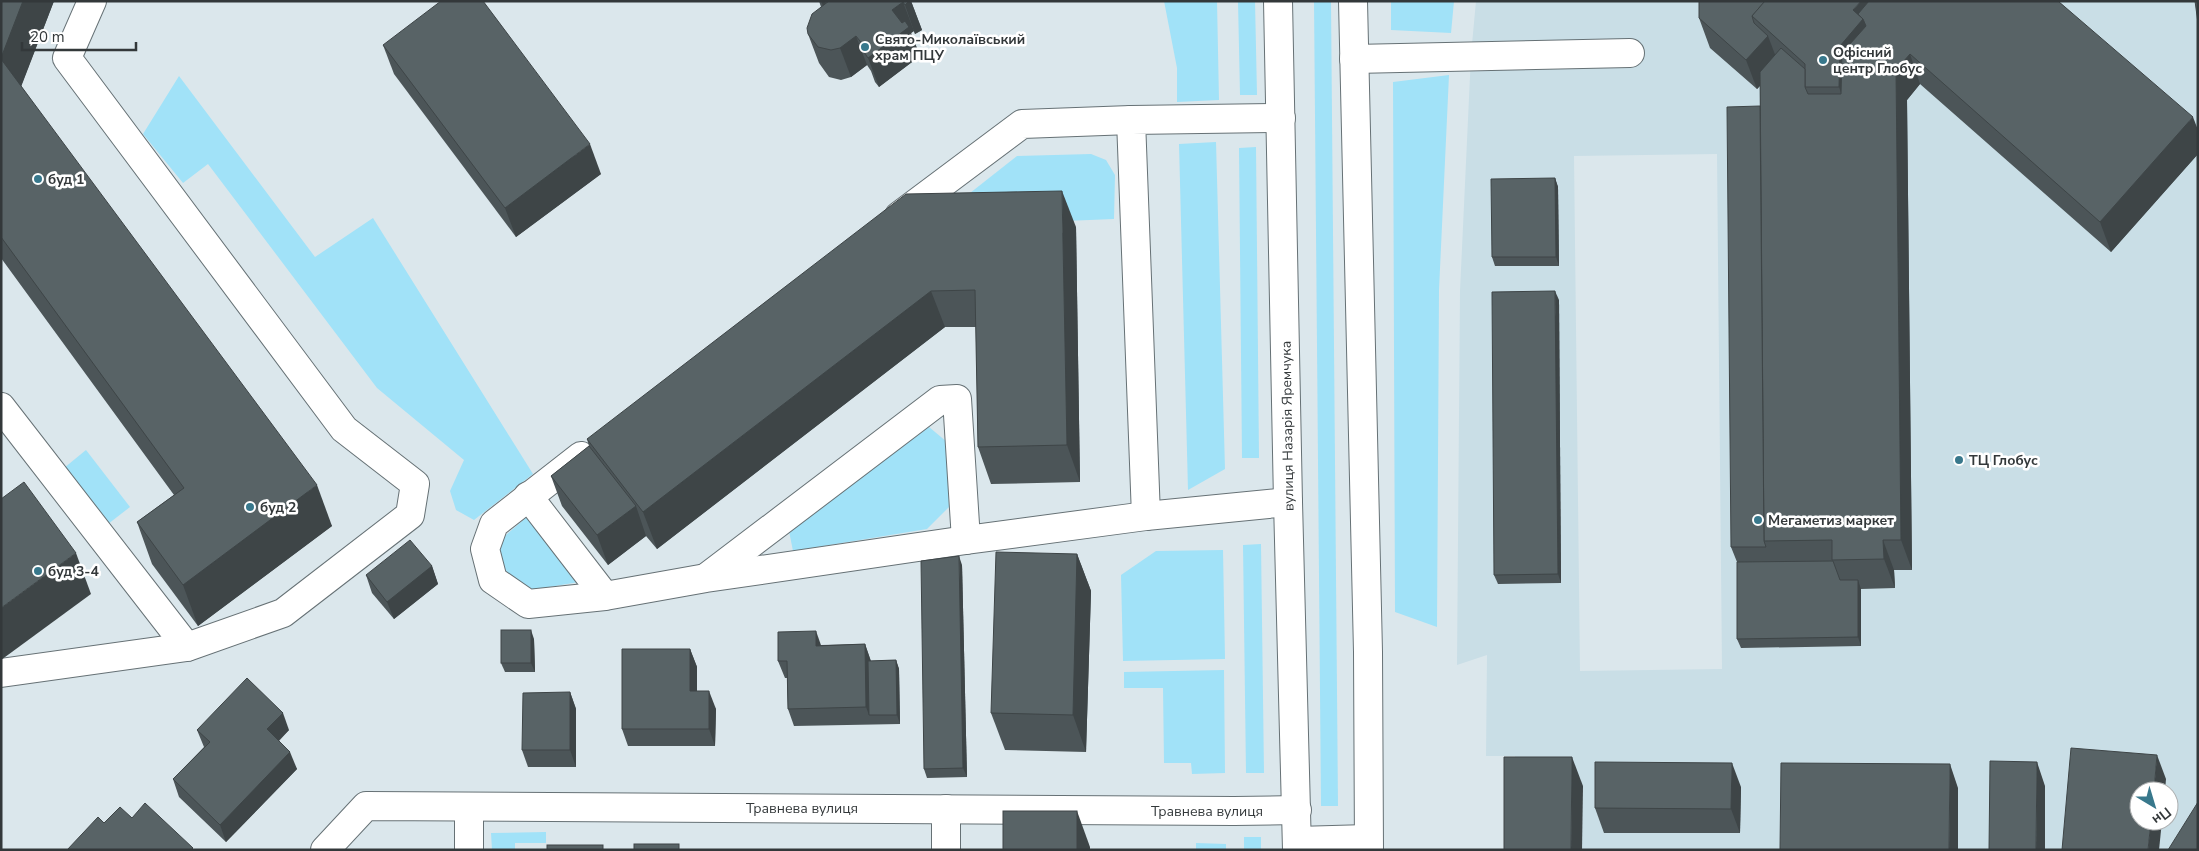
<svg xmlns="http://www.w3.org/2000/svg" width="2199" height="851" viewBox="0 0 2199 851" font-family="'Nunito Sans',sans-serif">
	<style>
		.built { fill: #c9dee6; fill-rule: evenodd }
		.green { fill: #a1e2f8 }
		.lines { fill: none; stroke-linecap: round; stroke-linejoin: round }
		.minor-casing { stroke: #667175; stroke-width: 30 }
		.minor { stroke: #fff; stroke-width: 28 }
		.wall { fill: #4c5558 }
		.shaded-wall { fill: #3e4547 }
		.building { fill: #586366; stroke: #3e4547 }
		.poi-dot { fill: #38788c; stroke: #fff; stroke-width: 2 }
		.labels { text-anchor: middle; stroke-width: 5; stroke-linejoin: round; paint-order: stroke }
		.poi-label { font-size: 14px; font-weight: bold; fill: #33383a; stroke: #fff; text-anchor: start }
		.street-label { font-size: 14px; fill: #33383a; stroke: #fff }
	</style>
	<rect width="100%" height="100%" fill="#dbe7ec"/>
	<path class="built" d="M1476,1h722v849h-683v-94h-29l1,-101 -30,10 3,-374 11,-236zM1717,154l5,515 -142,2 -6,-515zM2139,791h30v30h-30z"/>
	<g class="green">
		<polygon points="1164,1 1217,1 1219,100 1177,102 1177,68"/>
		<polygon points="1238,1 1255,1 1257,95 1240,95"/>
		<polygon points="1314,1 1331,1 1338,806 1321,806"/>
		<polygon points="1391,1 1454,1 1451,33 1391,30"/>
		<polygon points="1449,75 1439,290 1437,627 1395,612 1393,82"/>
		<polygon points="179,76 315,257 373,218 533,474 474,520 456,510 450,491 464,460 377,388 208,164 183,183 143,134"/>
		<polygon points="1216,142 1225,469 1188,490 1179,144"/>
		<polygon points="1256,147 1259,458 1242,458 1239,148"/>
		<polygon points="1091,154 1106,160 1115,175 1114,219 937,226 937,219 1017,156"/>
		<polygon points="929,427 947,442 949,507 927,529 793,551 789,531"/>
		<polygon points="86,450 130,507 108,524 64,468"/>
		<polygon points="529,515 579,582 531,590 515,584 497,557 499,541"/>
		<polygon points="1261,544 1264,773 1246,773 1243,545"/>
		<polygon points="1223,550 1225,659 1123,661 1121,575 1156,551"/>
		<polygon points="1224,670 1225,773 1192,774 1191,763 1164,763 1163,688 1124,688 1124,672"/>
		<polygon points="546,832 546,843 515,843 515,850 492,850 491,833"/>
		<rect x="1244" y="837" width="17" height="13"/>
		<polygon points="1196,843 1226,844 1226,850 1196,850"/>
	</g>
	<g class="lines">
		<g class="minor-casing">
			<g id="minor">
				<polyline points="1278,1 1288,502 1297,850"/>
				<polyline points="1353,1 1368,652 1369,850"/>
				<polyline points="1354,59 1630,53"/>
				<polyline points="899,216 1022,124 1131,120"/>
				<polyline points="1,407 187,647"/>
				<polyline points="581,456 494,524 485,549 493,580 528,604 605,596 706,578 966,540 1146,516 1288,502"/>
				<polyline points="528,496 605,596"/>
				<polyline points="1146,516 1131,120 1281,118"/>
				<polyline points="707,577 940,400 957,399 966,540"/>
				<polyline points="1,673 187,647 283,613 410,515 415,484 344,429 67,58 92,1"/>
				<polyline points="469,807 469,850"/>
				<polyline points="946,809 946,850"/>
				<polyline points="1297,841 1368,839"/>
				<polyline points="325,850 366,806 1234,811 1297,810"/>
			</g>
		</g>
		<use href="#minor" class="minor"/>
	</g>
	<g class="wall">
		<polygon points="1,1 54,1 21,86 332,526 198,626 152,564 137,522 174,495 1,258"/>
		<polygon points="819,1 911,1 922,30 915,34 914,31 911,33 920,56 879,87 875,82 871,71 867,65 851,77 841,80 829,77 819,63 808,34 821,7"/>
		<polygon points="2058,1 2198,130 2198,154 2111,252 1920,84 1907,100 1912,570 1894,570 1895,588 1861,589 1861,646 1741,648 1737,639 1737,562 1731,547 1760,106 1760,86 1757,89 1710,48 1699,18"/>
		<polygon points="383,45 601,174 516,237 394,74"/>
		<polygon points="1555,178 1558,187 1559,266 1495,266 1492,257"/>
		<polygon points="1076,227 1080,482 991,484 978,447 976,327 945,327 657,549 646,536 608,565 562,506 551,476 589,446 587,439"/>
		<polygon points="1559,300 1561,583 1498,584 1494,575"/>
		<polygon points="1077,554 1091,591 1086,752 1005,750 991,713"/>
		<polygon points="962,565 967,777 927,778 924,769"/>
		<polygon points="432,566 438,584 394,619 372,593 366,575"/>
		<polygon points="534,639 535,672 505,672 501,663"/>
		<polygon points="865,644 871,661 896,660 899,669 900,724 794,726 788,709 787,678 785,678 778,661 821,645"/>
		<polygon points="690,649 697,667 697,691 716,709 715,746 628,746 622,729"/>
		<polygon points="570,692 576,709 576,767 528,767 522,750"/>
		<polygon points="197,730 289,730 279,741 297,769 226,842 179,797 173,779 204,747"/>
		<polygon points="1741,787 1740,833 1604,833 1595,808"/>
	</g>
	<g class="shaded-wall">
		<polygon points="23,1 54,1 16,100 1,58"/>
		<polygon points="821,1 825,1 830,16 828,18"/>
		<polygon points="909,1 911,1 922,30 915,34 905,5"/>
		<polygon points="1861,1 1906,1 1852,124 1839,87 1840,46 1853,10"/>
		<polygon points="903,2 914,31 911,33 920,56 879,87 868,58 892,10"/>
		<polygon points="856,36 867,65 851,77 840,48"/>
		<polygon points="1768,36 1779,65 1757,89 1746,60"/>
		<polygon points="1910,54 1920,84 1907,100 1912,570 1901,540 1896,70"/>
		<polygon points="2193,117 2198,130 2198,154 2111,252 2100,222"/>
		<polygon points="590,144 601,174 516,237 505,208"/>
		<polygon points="1555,178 1558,187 1559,266 1556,257"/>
		<polygon points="1062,191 1076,227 1080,482 1067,445"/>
		<polygon points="931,291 945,327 657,549 643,512"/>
		<polygon points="1555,291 1559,300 1561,583 1558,574"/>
		<polygon points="317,485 332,526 198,626 183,585"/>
		<polygon points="636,506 646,536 608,565 597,535"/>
		<polygon points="1883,540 1894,570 1895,588 1884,559"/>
		<polygon points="76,553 91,594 1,660 1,608"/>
		<polygon points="1077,554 1091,591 1086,752 1073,715"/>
		<polygon points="959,556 962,565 967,777 963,768"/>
		<polygon points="432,566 438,584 394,619 387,602"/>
		<polygon points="1858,580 1861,589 1861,646 1858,637"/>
		<polygon points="531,630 534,639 535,672 531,663"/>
		<polygon points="816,631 822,648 816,646"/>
		<polygon points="865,644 871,662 869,715 866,707"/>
		<polygon points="690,649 697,667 697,708 690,691"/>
		<polygon points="896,660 899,669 900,724 897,715"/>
		<polygon points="709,691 716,709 715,746 709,729"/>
		<polygon points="570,692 576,709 576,767 570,750"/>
		<polygon points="283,713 289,730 273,746 267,729"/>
		<polygon points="290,752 297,769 226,842 220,825"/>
		<polygon points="2157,755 2166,779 2165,791 2154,791"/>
		<polygon points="1572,757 1583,786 1582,850 1571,850"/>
		<polygon points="2037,762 2045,786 2045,850 2036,850"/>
		<polygon points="1732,763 1741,787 1740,833 1731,809"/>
		<polygon points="1950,764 1958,788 1958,850 1949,850"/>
		<polygon points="1077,811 1090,847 1090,850 1077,850"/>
		<polygon points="2151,821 2162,821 2159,850 2148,850"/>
	</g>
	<g class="building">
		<polygon points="1,1 23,1 1,58"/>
		<polygon points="441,1 483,1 590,144 505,208 383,45"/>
		<polygon points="829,1 909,1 905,5 903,2 892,10 902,23 905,21 909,27 868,58 864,52 867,50 856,36 840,48 831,50 818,47 808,34 807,28 812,14"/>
		<polygon points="1699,1 1765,1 1752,16 1754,23 1768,36 1746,60 1699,18"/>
		<polygon points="1765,1 1861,1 1853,10 1863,19 1840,46 1839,87 1805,87 1805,64 1752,16"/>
		<polygon points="1869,1 2058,1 2193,117 2100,222 1910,54 1896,70 1901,540 1883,540 1884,559 1832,560 1832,540 1764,541 1760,72 1781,48 1805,69 1805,87 1808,94 1841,94 1842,53 1866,26 1863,19 1858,14"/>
		<polygon points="2195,1 2198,1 2198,23"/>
		<polygon points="1,59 317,485 183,585 137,522 184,488 1,237"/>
		<polygon points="1760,106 1764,541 1766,547 1731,547 1727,107"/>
		<polygon points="1555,178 1556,257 1492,257 1491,179"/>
		<polygon points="1062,191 1067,445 978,447 975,290 931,291 643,512 587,439 906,194"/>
		<polygon points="1555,291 1558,574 1494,575 1492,292"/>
		<polygon points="589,446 636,506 597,535 551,476"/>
		<polygon points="24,482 76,553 1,608 1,499"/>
		<polygon points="410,540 432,566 387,602 366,575"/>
		<polygon points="996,552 1077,554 1073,715 991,713"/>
		<polygon points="959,556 963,768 924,769 921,561"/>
		<polygon points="1833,561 1840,580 1858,580 1858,637 1737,639 1737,562"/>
		<rect x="501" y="630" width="30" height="33"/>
		<polygon points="816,631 816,646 865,644 866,707 788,709 787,661 778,661 778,632"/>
		<polygon points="622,649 690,649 690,691 709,691 709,729 622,729"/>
		<polygon points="896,660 897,715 869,715 868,661"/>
		<polygon points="247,678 283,713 267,729 290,752 220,825 173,779 210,742 197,730"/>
		<polygon points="570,692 570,750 522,750 523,693"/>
		<polygon points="2071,748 2157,755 2154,791 2139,791 2139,821 2151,821 2148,850 2062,850"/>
		<polygon points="1504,757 1572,757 1571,850 1504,850"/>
		<polygon points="1990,761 2037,762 2036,850 1989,850"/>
		<polygon points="1595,762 1732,763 1731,809 1595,808"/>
		<polygon points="1781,763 1950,764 1949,850 1780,850"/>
		<polygon points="2198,802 2198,850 2168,850"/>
		<polygon points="145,803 193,848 191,850 67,850 98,817 104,823 120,807 132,818"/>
		<rect x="1003" y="811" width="74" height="39"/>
		<rect x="634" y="844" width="45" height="6"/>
		<rect x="547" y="845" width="56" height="5"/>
	</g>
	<g class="poi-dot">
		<circle cx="865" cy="47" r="5"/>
		<circle cx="1823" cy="60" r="5"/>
		<circle cx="38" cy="179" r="5"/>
		<circle cx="1959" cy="460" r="5"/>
		<circle cx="250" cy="507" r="5"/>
		<circle cx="1758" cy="520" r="5"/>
		<circle cx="38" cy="571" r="5"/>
	</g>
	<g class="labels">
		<g class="poi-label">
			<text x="875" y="44">Свято-Миколаївський<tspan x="875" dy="16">храм ПЦУ</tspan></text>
			<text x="1833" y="57">Офісний<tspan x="1833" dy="16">центр Глобус</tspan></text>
			<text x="48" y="184">буд 1</text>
			<text x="1969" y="465">ТЦ Глобус</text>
			<text x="260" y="512">буд 2</text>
			<text x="1768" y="525">Мегаметиз маркет</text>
			<text x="48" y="576">буд 3-4</text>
		</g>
		<g class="street-label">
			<text transform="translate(1287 426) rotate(-91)" y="5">вулиця Назарія Яремчука</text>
			<text x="802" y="813">Травнева вулиця</text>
			<text x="1207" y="816">Травнева вулиця</text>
		</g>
	</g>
	<rect width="2199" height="851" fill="none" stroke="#33383a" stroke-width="5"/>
	<g transform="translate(2154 806) rotate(142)"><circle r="24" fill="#ffffff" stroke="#adafb0"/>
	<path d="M0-4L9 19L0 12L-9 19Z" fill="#38788c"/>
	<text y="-8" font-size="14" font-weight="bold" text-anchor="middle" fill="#33383a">Пн</text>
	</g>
	<path d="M22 42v8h114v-8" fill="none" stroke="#33383a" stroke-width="2.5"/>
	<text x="30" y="42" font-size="15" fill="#33383a" stroke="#ffffff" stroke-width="4" paint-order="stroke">20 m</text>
</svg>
